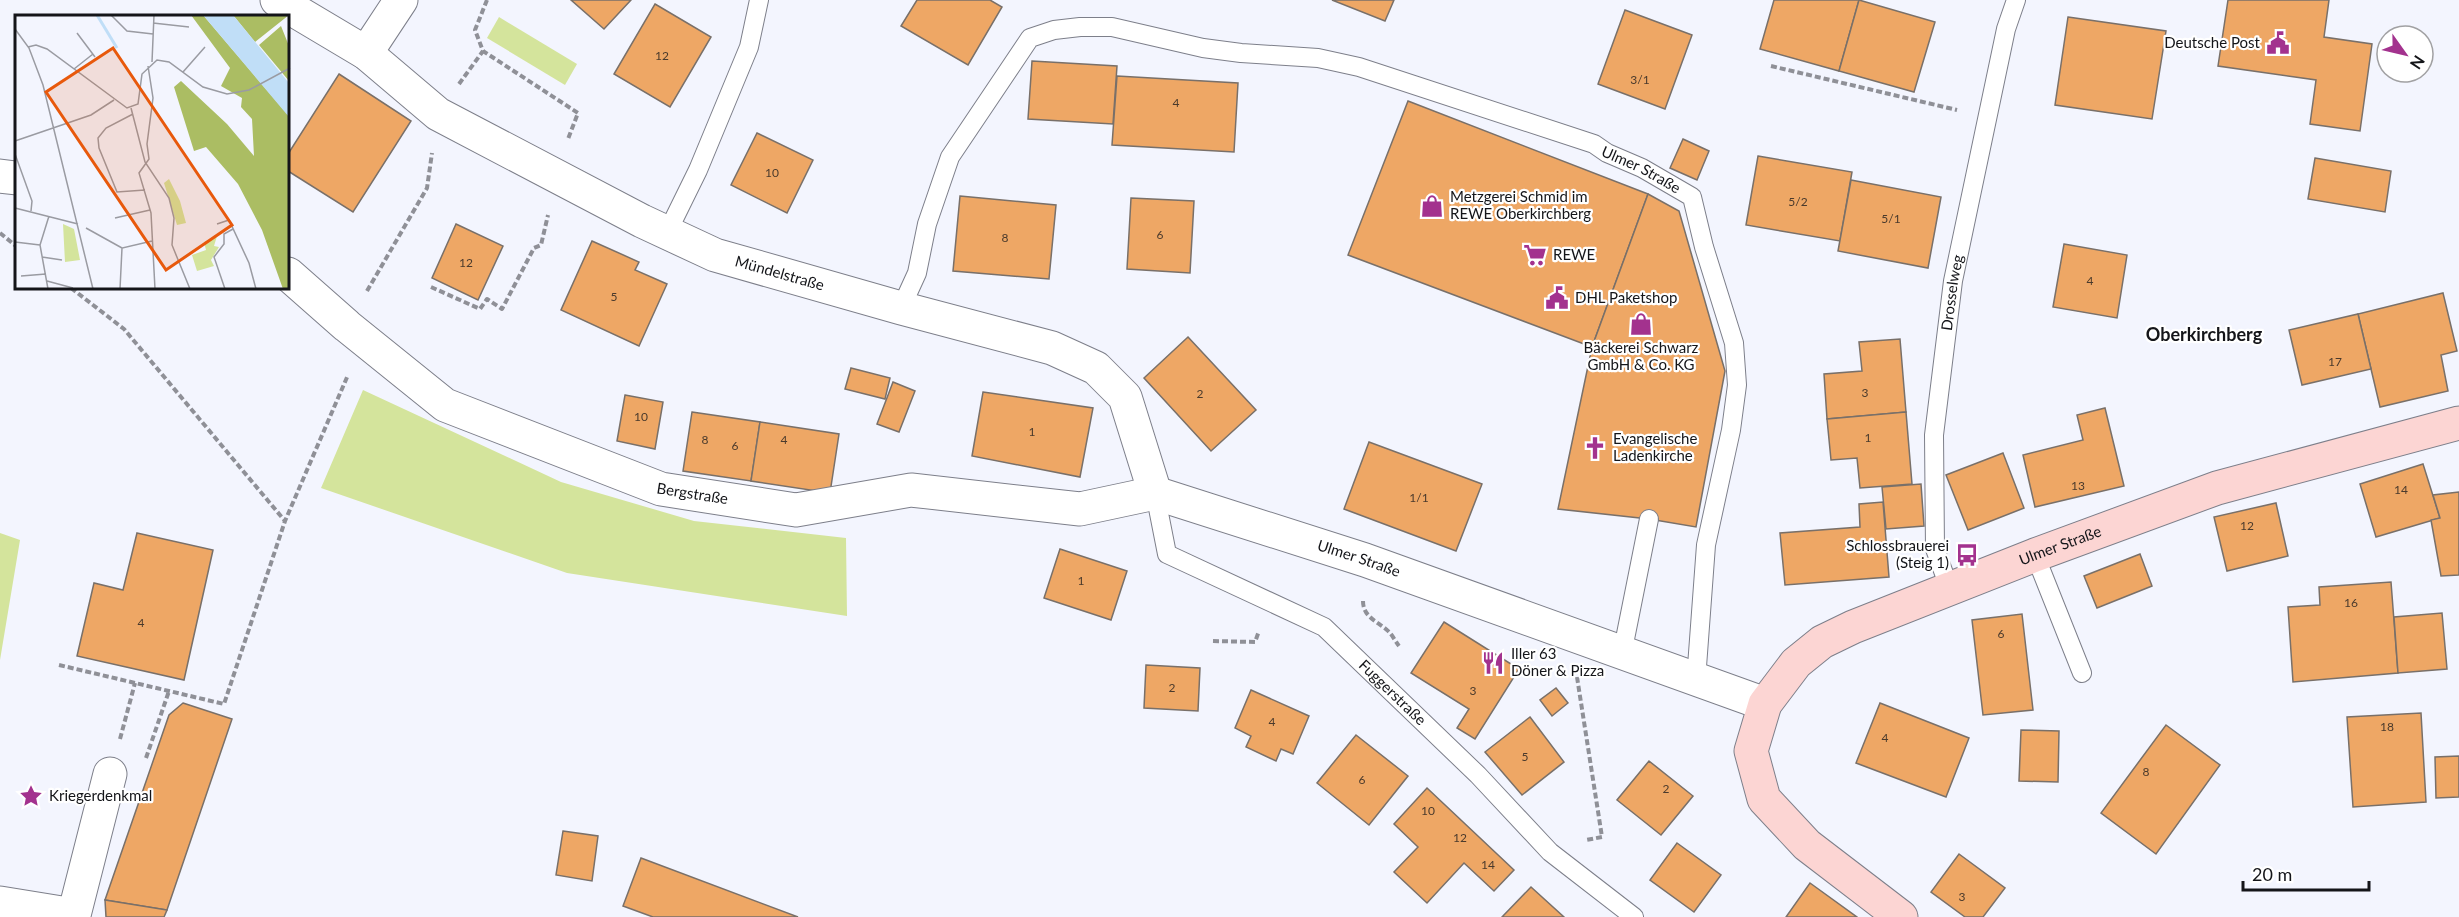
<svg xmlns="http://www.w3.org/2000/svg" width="2459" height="917" viewBox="0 0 2459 917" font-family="Lato,sans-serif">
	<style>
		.green { fill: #d4e49c }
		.building { fill: #eea765; stroke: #797069; stroke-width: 1.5 }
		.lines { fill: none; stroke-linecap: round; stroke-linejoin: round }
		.lane-casing { stroke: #7d7f8a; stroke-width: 20 }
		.street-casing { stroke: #7d7f8a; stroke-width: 35 }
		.secondary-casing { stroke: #7d7f8a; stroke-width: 35 }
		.path { stroke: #8f9097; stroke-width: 4; stroke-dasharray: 6 3; stroke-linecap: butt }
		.lane { stroke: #fff; stroke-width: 18 }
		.street { stroke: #fff; stroke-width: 33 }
		.secondary { stroke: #fcd5d3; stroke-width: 33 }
		.labels { text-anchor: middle; stroke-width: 4.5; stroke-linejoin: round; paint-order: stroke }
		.number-label { font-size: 12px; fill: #4a3a2c }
		.poi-label { font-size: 15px; fill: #141519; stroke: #fff; text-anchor: start }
		.street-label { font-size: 15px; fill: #141519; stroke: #fff }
		.quarter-label { font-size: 18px; font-weight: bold; fill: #141519; stroke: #fff }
		.inset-river { fill: none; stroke: #c0def7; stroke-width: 3 }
		.inset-road { fill: none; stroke: #9a9ba2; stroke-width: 1.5 }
		.view { fill: #e8590c; fill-opacity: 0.15; stroke: #e8590c; stroke-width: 3 }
		.inset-edge { fill: none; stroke: #141519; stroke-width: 3 }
	</style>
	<rect width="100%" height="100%" fill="#f3f5fe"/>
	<g class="green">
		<polygon points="499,17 577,64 565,85 487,38"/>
		<polygon points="363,390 561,482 694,521 846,538 847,616 567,573 321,488"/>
		<polygon points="0,533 20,540 0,660"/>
	</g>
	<g class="building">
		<polygon points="571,0 631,0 604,29"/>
		<polygon points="917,0 990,0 1002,7 968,65 901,26"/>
		<polygon points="1332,0 1394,0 1385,21"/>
		<polygon points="1774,0 1859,0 1839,71 1760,49"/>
		<polygon points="1859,0 1935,22 1914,92 1839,71"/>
		<polygon points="2228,0 2329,0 2324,37 2372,44 2360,131 2310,124 2316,80 2218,66"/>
		<polygon points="655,4 711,37 670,107 614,74"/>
		<polygon points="1625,10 1692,35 1665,109 1598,84"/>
		<polygon points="2068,17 2166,31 2152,119 2055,105"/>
		<polygon points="1032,61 1117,66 1113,124 1028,119"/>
		<polygon points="339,74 411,121 353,212 288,171 288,154"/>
		<polygon points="1117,76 1238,83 1234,152 1112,145"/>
		<polygon points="1408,101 1648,194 1592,347 1348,255"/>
		<polygon points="757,133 813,160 787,213 731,185"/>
		<polygon points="1683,139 1709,151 1697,180 1670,168"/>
		<polygon points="1758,156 1852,172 1840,241 1746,225"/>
		<polygon points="2315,158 2391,171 2385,212 2308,199"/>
		<polygon points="1851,180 1941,197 1928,268 1838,251"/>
		<polygon points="1648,194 1679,211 1725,371 1696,527 1649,519 1558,509 1592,347"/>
		<polygon points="960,196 1056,205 1049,279 953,271"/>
		<polygon points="1131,198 1194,201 1190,273 1127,269"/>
		<polygon points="456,224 503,246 478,300 432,278"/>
		<polygon points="592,241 639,262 635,270 667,284 639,346 561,310"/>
		<polygon points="2064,244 2127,255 2117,318 2053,307"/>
		<polygon points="2443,293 2457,351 2441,355 2448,391 2380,407 2358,314"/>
		<polygon points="2358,314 2371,369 2302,385 2289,330"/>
		<polygon points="1188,337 1256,410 1211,451 1144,378"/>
		<polygon points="1900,339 1906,412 1827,419 1824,374 1862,371 1859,342"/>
		<polygon points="851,368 890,378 885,399 845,389"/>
		<polygon points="893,382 915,391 899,432 877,424"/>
		<polygon points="983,392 1093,408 1080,477 972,456"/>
		<polygon points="625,395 663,402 655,449 617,441"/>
		<polygon points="2105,408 2124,486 2035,507 2023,455 2083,440 2077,415"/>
		<polygon points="692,412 760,422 751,481 683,471"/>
		<polygon points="1906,412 1912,484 1860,488 1857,458 1831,460 1827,419"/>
		<polygon points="760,422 839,434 830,493 751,481"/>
		<polygon points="1369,442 1482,484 1456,551 1344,509"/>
		<polygon points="2003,453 2024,508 1968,530 1946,475"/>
		<polygon points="2423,464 2440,518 2376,537 2360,484"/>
		<polygon points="1921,484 1924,526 1886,529 1882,487"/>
		<polygon points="2459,492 2459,575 2441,576 2431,520 2440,518 2433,495"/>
		<polygon points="1883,502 1889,577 1785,585 1780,533 1860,527 1859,504"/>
		<polygon points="2276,503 2288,556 2227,571 2214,517"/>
		<polygon points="137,533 213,550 184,680 77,656 94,583 123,590"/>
		<polygon points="1060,549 1127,571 1111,620 1044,598"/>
		<polygon points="2140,554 2152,586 2097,608 2084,576"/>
		<polygon points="2391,582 2398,673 2293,682 2288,607 2320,605 2319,587"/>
		<polygon points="2442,613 2447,669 2398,673 2394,617"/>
		<polygon points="2022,614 2033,710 1983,715 1972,620"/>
		<polygon points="1444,622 1519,669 1475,739 1457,728 1469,709 1411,673"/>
		<polygon points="1146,665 1200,668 1198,711 1144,708"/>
		<polygon points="1556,688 1568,703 1552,716 1540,700"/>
		<polygon points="1251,690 1309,716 1293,754 1281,749 1276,761 1246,747 1251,736 1235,728"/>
		<polygon points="183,703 232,719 167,910 105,900 169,715"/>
		<polygon points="1880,703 1969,738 1946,797 1856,763"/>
		<polygon points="2421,713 2426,802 2353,807 2347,717"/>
		<polygon points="1530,717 1564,762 1522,795 1485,752"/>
		<polygon points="2166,725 2220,765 2156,854 2101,813"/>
		<polygon points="2021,730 2059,731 2058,782 2019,781"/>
		<polygon points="1356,735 1408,776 1369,825 1317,783"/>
		<polygon points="2459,756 2459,797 2436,798 2435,757"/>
		<polygon points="1649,761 1693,796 1661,835 1617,800"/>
		<polygon points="1427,788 1514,870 1494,891 1464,863 1427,903 1394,872 1418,847 1394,824"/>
		<polygon points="563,831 598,836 592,881 556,875"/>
		<polygon points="1677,843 1721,875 1694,912 1650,880"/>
		<polygon points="1959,854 2005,888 1983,917 1965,917 1931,892"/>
		<polygon points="641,858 798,917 653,917 623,906"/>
		<polygon points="1810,883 1857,917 1786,917"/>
		<polygon points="1531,887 1564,917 1502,917"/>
		<polygon points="105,900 167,910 164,917 106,917"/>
	</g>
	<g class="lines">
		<g class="lane-casing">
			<g id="lane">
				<polyline points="667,233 698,170 749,47 759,0"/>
				<path id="s1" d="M901,308l16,-35 10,-49 23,-67 80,-119 24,-8 26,-3h32l91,21 38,5 77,5 41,9 235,77 13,9 35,15 50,29 12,50 30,96 3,42 -6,45 -25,115 -10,135"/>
				<path id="s2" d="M1155,493l12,61 157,73 154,148 72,77 84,65"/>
				<polyline points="2035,555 2082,673"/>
				<path id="s3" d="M1949,587l-14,-38 -1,-114 19,-154 53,-252 10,-29"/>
				<polyline points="1622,654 1649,519"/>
			</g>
		</g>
		<g class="street-casing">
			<g id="street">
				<path id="s4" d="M277,0l89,53 72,61 204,107 73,34 186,53 151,40 44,20 29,29 30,96"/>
				<polyline points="366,53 401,0"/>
				<polyline points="0,176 16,178"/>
				<path id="s5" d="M288,274l59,52 98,79 216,84 135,21 115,-20 169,19 75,-16"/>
				<path id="s6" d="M1155,493l210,67 400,144"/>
				<polyline points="0,903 74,915 110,774"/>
			</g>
		</g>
		<g class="secondary-casing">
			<g id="secondary">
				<path id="s7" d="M1901,917l-94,-72 -43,-46 -13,-48 14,-47 31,-41 26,-21 31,-15 182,-72 182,-67 242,-65"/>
			</g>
		</g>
		<g class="path">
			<polyline points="487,0 475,30 483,51 578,113 568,139"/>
			<polyline points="1771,66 1957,110"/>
			<polyline points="459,84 483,51"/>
			<polyline points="0,233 16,246"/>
			<polyline points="431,287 480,309 487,299 502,309 534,248 541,245 548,215"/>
			<polyline points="71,288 124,329 285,521"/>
			<polyline points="367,291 427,188 432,153"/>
			<path d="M1363,601c0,16 14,20 24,29 5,4 8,11 12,16"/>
			<polyline points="1213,641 1255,642 1259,631"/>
			<polyline points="59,665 224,704 285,521 348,375"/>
			<polyline points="1577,677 1602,837 1586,840"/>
			<polyline points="120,739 135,683"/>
			<polyline points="146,758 169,691"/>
		</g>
		<use href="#lane" class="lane"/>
		<use href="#street" class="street"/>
		<use href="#secondary" class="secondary"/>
	</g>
	<defs>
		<g id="civic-bare" transform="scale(1.8)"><path d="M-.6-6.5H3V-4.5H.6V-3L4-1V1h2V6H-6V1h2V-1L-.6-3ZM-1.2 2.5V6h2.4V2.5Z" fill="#a3328e" stroke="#fff" stroke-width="2.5" paint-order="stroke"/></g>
		<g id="shop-bare" transform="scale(1.8)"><path d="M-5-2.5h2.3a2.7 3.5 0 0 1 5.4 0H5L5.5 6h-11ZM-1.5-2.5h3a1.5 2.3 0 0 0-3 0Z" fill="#a3328e" stroke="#fff" stroke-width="2.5" paint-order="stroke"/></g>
		<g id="supermarket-bare" transform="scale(1.8)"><path d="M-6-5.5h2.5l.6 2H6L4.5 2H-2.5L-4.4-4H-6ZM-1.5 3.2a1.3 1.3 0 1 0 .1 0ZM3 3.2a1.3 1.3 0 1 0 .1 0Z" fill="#a3328e" stroke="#fff" stroke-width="2.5" paint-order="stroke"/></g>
		<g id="church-bare" transform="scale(1.8)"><path d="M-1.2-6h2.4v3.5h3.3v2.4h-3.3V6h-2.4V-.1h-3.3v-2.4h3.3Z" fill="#a3328e" stroke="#fff" stroke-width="2.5" paint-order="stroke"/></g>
		<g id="bus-bare" transform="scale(1.8)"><path d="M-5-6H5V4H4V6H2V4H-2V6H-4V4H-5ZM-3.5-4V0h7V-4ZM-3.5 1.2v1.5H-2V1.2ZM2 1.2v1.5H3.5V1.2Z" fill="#a3328e" stroke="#fff" stroke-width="2.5" paint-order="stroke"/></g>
		<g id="restaurant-bare" transform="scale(1.8)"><path d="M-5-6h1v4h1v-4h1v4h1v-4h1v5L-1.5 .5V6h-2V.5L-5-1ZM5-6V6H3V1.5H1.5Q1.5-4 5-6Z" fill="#a3328e" stroke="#fff" stroke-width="2.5" paint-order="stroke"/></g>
		<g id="sight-bare" transform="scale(1.8)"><path d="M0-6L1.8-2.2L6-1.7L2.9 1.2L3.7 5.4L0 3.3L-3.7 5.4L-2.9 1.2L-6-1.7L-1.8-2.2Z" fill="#a3328e" stroke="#fff" stroke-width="2.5" paint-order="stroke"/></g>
	</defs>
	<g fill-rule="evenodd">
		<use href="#civic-bare" x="2278" y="43"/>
		<use href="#shop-bare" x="1432" y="206"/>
		<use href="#supermarket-bare" x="1535" y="255"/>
		<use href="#civic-bare" x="1557" y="298"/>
		<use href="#shop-bare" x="1641" y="324"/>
		<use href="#church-bare" x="1595" y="448"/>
		<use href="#bus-bare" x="1967" y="555"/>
		<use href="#restaurant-bare" x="1493" y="663"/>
		<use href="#sight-bare" x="31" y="796"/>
	</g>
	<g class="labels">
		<g class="number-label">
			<text x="662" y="60">12</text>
			<text x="1640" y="84">3/1</text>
			<text x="1176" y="107">4</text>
			<text x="772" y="177">10</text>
			<text x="1798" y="206">5/2</text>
			<text x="1891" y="223">5/1</text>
			<text x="1160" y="239">6</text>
			<text x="1005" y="242">8</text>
			<text x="466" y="267">12</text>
			<text x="2090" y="285">4</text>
			<text x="614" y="301">5</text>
			<text x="2335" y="366">17</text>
			<text x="1865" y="397">3</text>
			<text x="1200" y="398">2</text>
			<text x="641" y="421">10</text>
			<text x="1032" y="436">1</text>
			<text x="1868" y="442">1</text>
			<text x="705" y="444">8</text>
			<text x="784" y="444">4</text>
			<text x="735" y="450">6</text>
			<text x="2078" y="490">13</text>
			<text x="2401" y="494">14</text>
			<text x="1419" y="502">1/1</text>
			<text x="2247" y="530">12</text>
			<text x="1081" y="585">1</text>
			<text x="2351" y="607">16</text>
			<text x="141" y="627">4</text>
			<text x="2001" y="638">6</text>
			<text x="1172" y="692">2</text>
			<text x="1473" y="695">3</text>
			<text x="1272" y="726">4</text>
			<text x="2387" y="731">18</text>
			<text x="1885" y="742">4</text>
			<text x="1525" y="761">5</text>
			<text x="2146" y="776">8</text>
			<text x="1362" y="784">6</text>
			<text x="1666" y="793">2</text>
			<text x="1428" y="815">10</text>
			<text x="1460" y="842">12</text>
			<text x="1488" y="869">14</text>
			<text x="1962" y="901">3</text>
		</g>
		<g class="poi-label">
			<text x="2260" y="48" text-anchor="end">Deutsche Post</text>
			<text x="1450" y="202">Metzgerei Schmid im<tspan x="1450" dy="17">REWE Oberkirchberg</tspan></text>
			<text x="1553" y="260">REWE</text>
			<text x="1575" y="303">DHL Paketshop</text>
			<text x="1641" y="353" text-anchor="middle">Bäckerei Schwarz<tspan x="1641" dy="17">GmbH &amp; Co. KG</tspan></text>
			<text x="1613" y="444">Evangelische<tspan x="1613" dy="17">Ladenkirche</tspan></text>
			<text x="1949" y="551" text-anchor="end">Schlossbrauerei<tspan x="1949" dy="17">(Steig 1)</tspan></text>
			<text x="1511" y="659">Iller 63<tspan x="1511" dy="17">Döner &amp; Pizza</tspan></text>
			<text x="49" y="801">Kriegerdenkmal</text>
		</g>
		<g class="street-label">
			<text dy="5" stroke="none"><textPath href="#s1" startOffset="938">Ulmer Straße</textPath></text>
			<text dy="5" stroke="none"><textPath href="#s4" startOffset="576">Mündelstraße</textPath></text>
			<text dy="5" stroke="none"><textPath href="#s3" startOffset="298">Drosselweg</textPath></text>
			<text dy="5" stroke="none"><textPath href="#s5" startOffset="468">Bergstraße</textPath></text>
			<text dy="5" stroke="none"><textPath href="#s7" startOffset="622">Ulmer Straße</textPath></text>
			<text dy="5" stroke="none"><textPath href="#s6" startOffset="214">Ulmer Straße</textPath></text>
			<text dy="5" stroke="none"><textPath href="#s2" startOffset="330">Fuggerstraße</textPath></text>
		</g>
		<g class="quarter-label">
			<text x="2204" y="341">Oberkirchberg</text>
		</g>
	</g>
	<g transform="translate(15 15)">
		<rect width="274" height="274" fill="#f3f5fe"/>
		<path d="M154,164l11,22 6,22 -9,2 -13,-42zM48,209l11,5 6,31 -15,2zM202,221l-3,10 5,1 -8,13 3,6 -17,5 -5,-16 14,-5 -2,-8z" fill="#d4e49c"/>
		<path d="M176,0h12l86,101v173h-6l-21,-59 -24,-46 -32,-37 -12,4 -20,-64 7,-6 46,43 27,32 -2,-37 -11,-12 1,-9 -21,-12 9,-18zM218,0h56l-34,27zM266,11l8,20v35l-30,-36z" fill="#abbd63"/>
		<path d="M188,0h30l56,68v34z" fill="#c0def7"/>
		<path class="inset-river" d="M82,0l20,33"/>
		<path class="inset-road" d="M96,0l16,16 26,3M138,8l36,4M0,14l14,19 14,37 50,204M62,18l18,24M13,32l8,-2 11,4 80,59 11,-4 4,-30 15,-14 12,2 34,25 24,7 22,-4 41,-22M137,47l2,-47M133,51l5,32 -6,46 2,15 -10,14 12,40 4,76M59,54l19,-15M168,57l22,-25M116,93l14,54 24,36 5,20 -2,27 18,44M118,99l-27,14 -8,10 1,10 18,44 28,-2M0,126l76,-26 23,-15M0,139l17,47 -1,10M0,193l63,16M100,203l35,-8M202,209l12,-4 20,43 7,26M71,213l36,20M0,227l25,3M27,242l20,3M6,261l25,-2M32,266l26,7M33,274l-8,-44 9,-29M105,274l2,-41 30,-7M210,274l-11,-32 10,-13v-10l9,-5"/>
		<path class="view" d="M98,33l119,177 -66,45 -120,-178z"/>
		<rect width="274" height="274" class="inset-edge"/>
	</g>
	<g transform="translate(2405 54) rotate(124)"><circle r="28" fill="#ffffff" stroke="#a1a1a3" stroke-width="1.5"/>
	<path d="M0-4.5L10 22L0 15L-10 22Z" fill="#a3328e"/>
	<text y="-9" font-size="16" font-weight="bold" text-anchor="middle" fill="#141519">N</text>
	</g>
	<path d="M2243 881v9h126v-9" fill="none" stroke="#141519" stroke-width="3"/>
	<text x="2252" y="881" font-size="18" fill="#141519" stroke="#ffffff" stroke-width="4.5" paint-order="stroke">20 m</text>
</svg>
